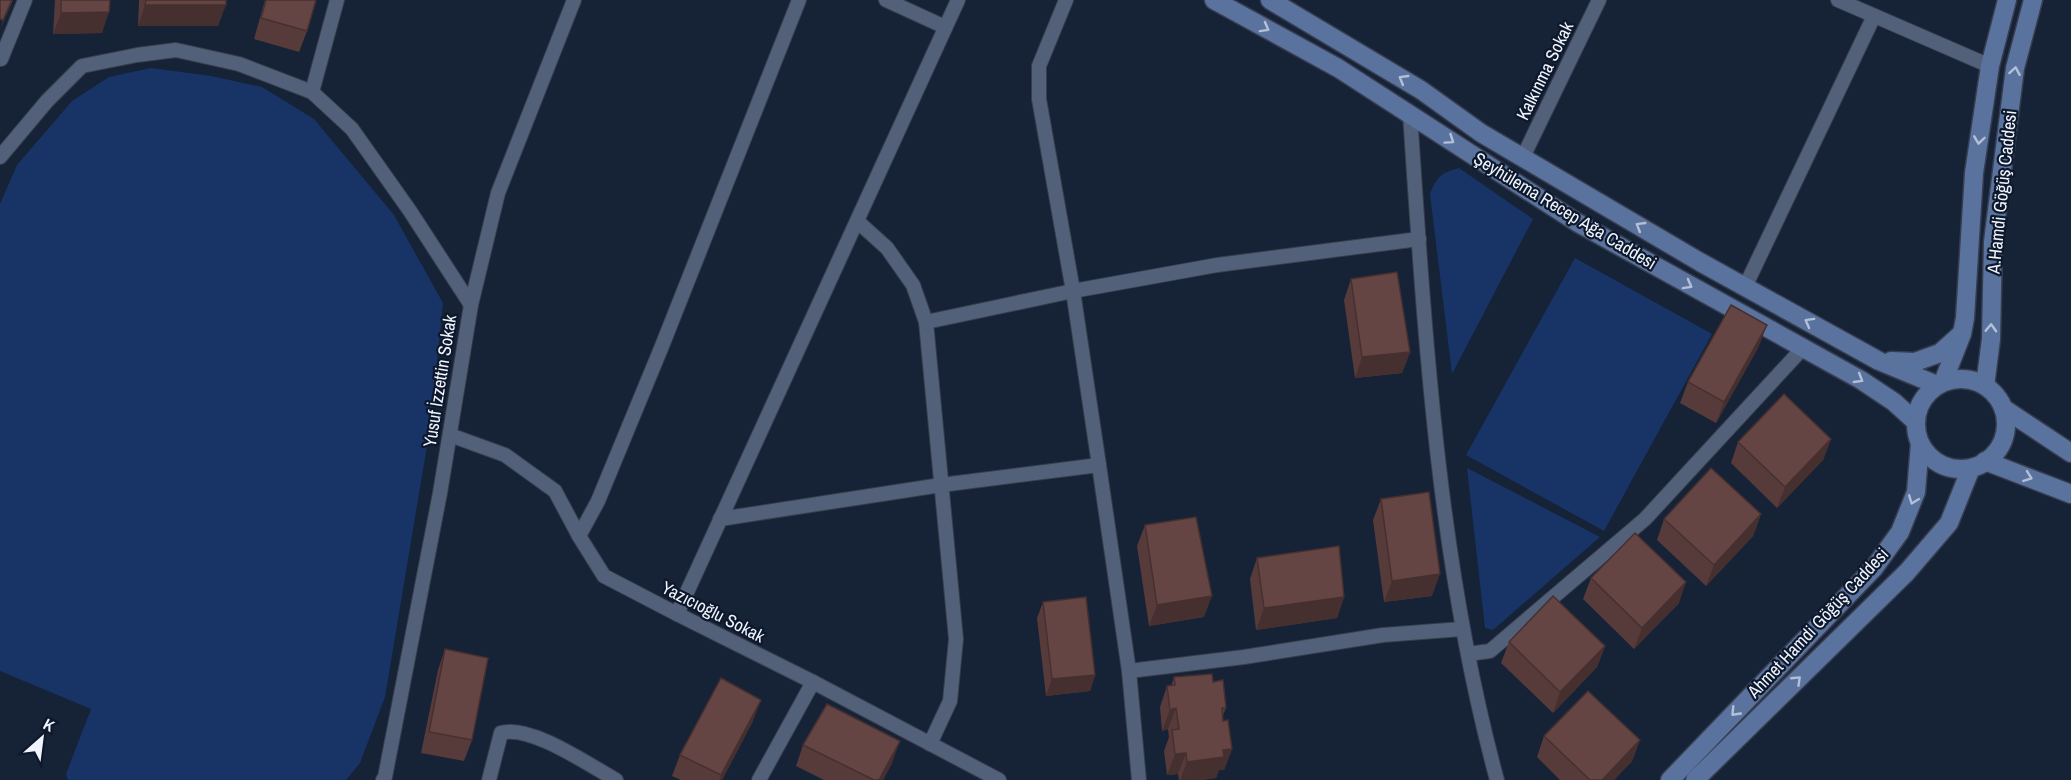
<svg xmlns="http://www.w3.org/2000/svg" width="2071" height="780" viewBox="0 0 2071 780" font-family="'Archivo Narrow',sans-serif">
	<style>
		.green { fill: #183466 }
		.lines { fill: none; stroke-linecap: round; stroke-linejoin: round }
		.street-casing { stroke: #373d4e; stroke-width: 16 }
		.secondary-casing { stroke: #373d4e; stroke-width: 21 }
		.street { stroke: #526179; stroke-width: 14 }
		.secondary { stroke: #5a739e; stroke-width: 18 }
		.wall { fill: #563b3a }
		.shaded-wall { fill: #46302f }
		.building { fill: #644543; stroke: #46302f; stroke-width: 1.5 }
		.oneway { stroke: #b3c0d7 }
		.labels { text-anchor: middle; stroke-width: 4.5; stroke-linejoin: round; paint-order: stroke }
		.street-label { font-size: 18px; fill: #eff4fd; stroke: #0d182c }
	</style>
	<rect width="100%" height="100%" fill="#162236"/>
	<g class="green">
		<polygon points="151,68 211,76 262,87 314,119 394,215 443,303 431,422 385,697 360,763 346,780 68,780 66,774 91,709 0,671 0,204 17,165 72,101 109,77"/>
		<path d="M1459,168l74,51 -81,155 -22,-180c7,-18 11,-21 29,-26z"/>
		<polygon points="1575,258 1712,334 1604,531 1466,455"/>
		<polygon points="1467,468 1600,537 1493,630 1485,628"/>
	</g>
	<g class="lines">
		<g class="street-casing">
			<g id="street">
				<polyline points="886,0 945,27"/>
				<polyline points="1066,0 1039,66 1039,99 1073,291 1099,465 1129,671 1139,780"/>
				<polyline points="1838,0 1990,66"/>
				<polyline points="1,59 25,0"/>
				<polyline points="312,92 337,0"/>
				<path d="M1410,114c15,223 28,449 87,666"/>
				<polyline points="0,157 47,101 82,66 137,55 176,50 239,64 312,92 352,129 410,211 471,305"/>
				<polyline points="1523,157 1599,0"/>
				<polyline points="857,221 887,248 913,285 926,322 956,639 950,701 930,744"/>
				<polyline points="1745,287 1874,16"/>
				<polyline points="926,322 1073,291 1217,265 1419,239"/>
				<polyline points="450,435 505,455 555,491 579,536 604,576 677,614 813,682 999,780"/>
				<polyline points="720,519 941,485 1099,465"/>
				<polyline points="579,536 598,501 662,346 799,0"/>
				<polyline points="677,614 958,0"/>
				<polyline points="1468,654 1490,651 1645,519 1803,348"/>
				<polyline points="1129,671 1244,657 1383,635 1462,629"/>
				<polyline points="383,780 385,777 440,493 471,305 498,193 574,0"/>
				<path d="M489,780l12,-47c29,-9 88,32 115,47"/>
				<polyline points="759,780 813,682"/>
			</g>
		</g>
		<g class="secondary-casing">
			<g id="secondary">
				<polyline points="1214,0 1338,68 1578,223 1861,380 1894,402 1916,422"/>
				<polyline points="1270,0 1421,90 1481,133 1700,262 1879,361 1937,385"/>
				<polyline points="1891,361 1915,362 1940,353 1960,335"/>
				<circle cx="1961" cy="424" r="45"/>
				<polyline points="1943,382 1962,334 1965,318 1974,173 1990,66 2007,0"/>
				<polyline points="1985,386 1991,339 1993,242 2015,68 2033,0"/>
				<polyline points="2003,408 2071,453"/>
				<polyline points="1985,461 2071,494"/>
				<polyline points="1670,780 1874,568 1900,532 1916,492 1920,443"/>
				<polyline points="1695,780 1907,572 1949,523 1971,468"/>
			</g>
		</g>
		<use href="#street" class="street"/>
		<use href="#secondary" class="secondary"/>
	</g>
	<g class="wall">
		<polygon points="55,0 110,0 102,33 53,34"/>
		<polygon points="139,0 226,0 218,26 138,26"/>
		<polygon points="265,0 316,0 307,31 299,52 254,39"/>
		<polygon points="1351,279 1410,352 1402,373 1355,378 1344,300"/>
		<polygon points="1759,346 1716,423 1680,403 1688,382"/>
		<polygon points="1831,439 1823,460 1777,508 1731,463 1738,442"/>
		<polygon points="1381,499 1432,596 1384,602 1373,520"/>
		<polygon points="1761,514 1753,536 1706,586 1657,540 1664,519"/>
		<polygon points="1145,525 1204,617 1149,626 1137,546"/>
		<polygon points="1257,558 1344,597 1337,618 1256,630 1250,579"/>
		<polygon points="1591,578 1679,603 1634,649 1583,599"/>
		<polygon points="1043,602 1095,675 1090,691 1046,696 1037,618"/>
		<polygon points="1509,642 1605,646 1597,667 1553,713 1501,663"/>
		<polygon points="445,649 472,740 464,761 421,753 438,670"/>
		<polygon points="1174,677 1213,682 1226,708 1223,715 1223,721 1232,749 1224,770 1219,770 1216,778 1201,780 1179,780 1178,774 1167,775 1164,751 1169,737 1168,729 1162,731 1160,707 1167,686 1171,686"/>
		<polygon points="753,721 722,780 681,780 672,776 680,755"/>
		<polygon points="1544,736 1640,740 1632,761 1614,780 1560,780 1537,757"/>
		<polygon points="803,745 892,763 883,780 824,780 796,766"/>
	</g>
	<g class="shaded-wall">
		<polygon points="12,0 13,0 0,30 3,20"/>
		<polygon points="145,5 226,5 218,26 138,26"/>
		<polygon points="109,12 102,33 53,34 61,13"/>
		<polygon points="1767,325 1759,346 1716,423 1724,402"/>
		<polygon points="1410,352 1402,373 1355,378 1362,357"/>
		<polygon points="1831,439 1823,460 1777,508 1785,487"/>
		<polygon points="1761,514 1753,536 1706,586 1714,565"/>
		<polygon points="1440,574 1432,596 1384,602 1392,581"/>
		<polygon points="1686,582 1679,603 1634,649 1642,628"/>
		<polygon points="1212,596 1204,617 1149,626 1157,605"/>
		<polygon points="1344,597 1337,618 1256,630 1264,608"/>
		<polygon points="1605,646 1597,667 1553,713 1560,692"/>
		<polygon points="1095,675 1090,691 1046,696 1052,679"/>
		<polygon points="761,700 753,721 722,780 719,780"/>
		<polygon points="1176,708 1168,729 1162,731 1170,710"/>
		<polygon points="1640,740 1632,761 1614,780 1602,780"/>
		<polygon points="900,741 892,763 883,780 879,780"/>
		<polygon points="1232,749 1224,770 1219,770 1216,778 1201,780 1180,780 1187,762 1223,750"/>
		<polygon points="1186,753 1178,774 1167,775 1175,754"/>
	</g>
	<g class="building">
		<polygon points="0,0 12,0 3,20 0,19"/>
		<polygon points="61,0 110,0 109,12 61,13"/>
		<polygon points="146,0 226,0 226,5 145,5"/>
		<polygon points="266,0 316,0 307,31 261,18"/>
		<polygon points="1397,272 1410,352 1362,357 1351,279"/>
		<polygon points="1731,305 1767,325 1724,402 1688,382"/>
		<polygon points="1784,394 1831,439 1785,487 1738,442"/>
		<polygon points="1711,468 1761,514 1714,565 1664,519"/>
		<polygon points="1429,492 1440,574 1392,581 1381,499"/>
		<polygon points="1196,517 1212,596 1157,605 1145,525"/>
		<polygon points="1635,533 1686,582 1642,628 1591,578"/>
		<polygon points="1339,546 1344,597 1264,608 1257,558"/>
		<polygon points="1553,596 1605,646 1560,692 1509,642"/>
		<polygon points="1086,597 1095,675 1052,679 1043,602"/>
		<polygon points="445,649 488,658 472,740 429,732"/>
		<polygon points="1212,674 1213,682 1223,680 1226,708 1222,708 1223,721 1228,720 1232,749 1223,750 1224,757 1187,762 1186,753 1175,754 1172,730 1179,729 1176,708 1170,710 1167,686 1175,685 1174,677"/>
		<polygon points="721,678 761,700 721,775 680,755"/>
		<polygon points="1588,691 1640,740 1602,780 1590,780 1544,736"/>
		<polygon points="827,704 900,741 879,780 874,780 803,745"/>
	</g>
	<defs><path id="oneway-chevron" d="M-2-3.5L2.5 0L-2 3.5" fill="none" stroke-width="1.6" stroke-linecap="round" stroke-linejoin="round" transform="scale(1.5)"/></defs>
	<g class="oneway">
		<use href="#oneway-chevron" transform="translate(1265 28) rotate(29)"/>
		<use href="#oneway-chevron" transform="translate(2015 71) rotate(-80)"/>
		<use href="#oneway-chevron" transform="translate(1403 79) rotate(-149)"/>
		<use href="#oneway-chevron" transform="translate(1450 140) rotate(34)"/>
		<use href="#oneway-chevron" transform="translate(1979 140) rotate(98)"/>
		<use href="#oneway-chevron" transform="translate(1640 226) rotate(-149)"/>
		<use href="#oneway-chevron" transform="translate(1688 285) rotate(29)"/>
		<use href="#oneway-chevron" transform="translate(1809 322) rotate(-151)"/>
		<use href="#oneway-chevron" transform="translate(1991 328) rotate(-88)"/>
		<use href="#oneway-chevron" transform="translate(1859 379) rotate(31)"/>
		<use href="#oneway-chevron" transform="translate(2028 477) rotate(20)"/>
		<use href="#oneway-chevron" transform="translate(1913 500) rotate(111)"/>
		<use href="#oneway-chevron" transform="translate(1797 680) rotate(-44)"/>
		<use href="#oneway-chevron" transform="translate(1735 712) rotate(134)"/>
	</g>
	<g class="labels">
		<g class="street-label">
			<text transform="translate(1545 71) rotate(-64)" y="6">Kalkınma Sokak</text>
			<text transform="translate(2002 192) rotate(-84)" y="6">A.Hamdi Göğüş Caddesi</text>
			<text transform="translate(1565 211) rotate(31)" y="6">Şeyhülema Recep Ağa Caddesi</text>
			<text transform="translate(440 381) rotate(-81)" y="6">Yusuf İzzettin Sokak</text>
			<text transform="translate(713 612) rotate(27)" y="6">Yazıcıoğlu Sokak</text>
			<text transform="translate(1818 623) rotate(-47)" y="6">Ahmet Hamdi Göğüş Caddesi</text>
		</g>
	</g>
	<g transform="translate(42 738) rotate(28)" stroke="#0d182c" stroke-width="4.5" paint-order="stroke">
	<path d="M0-4.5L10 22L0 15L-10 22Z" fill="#eff4fd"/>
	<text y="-9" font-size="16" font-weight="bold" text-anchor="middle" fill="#eff4fd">K</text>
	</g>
</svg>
